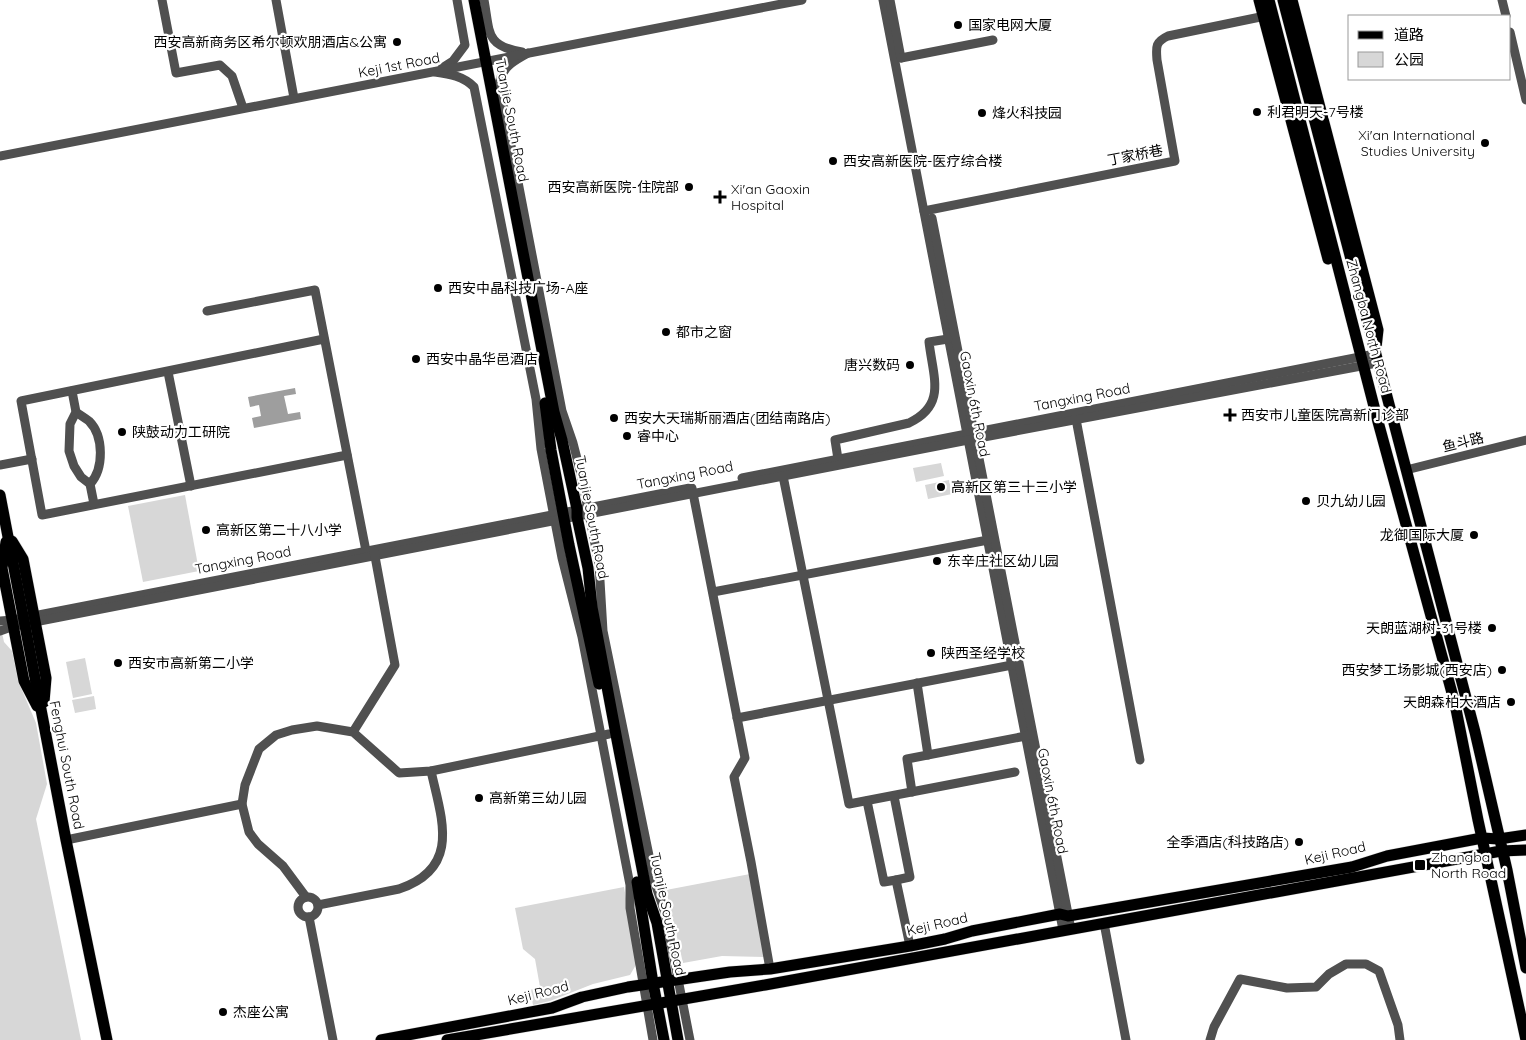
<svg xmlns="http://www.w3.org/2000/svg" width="1526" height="1040" viewBox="0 0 1526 1040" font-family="Quicksand,'Noto Sans SC',sans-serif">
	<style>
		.green { fill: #d7d7d7 }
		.water { fill: #9e9e9e }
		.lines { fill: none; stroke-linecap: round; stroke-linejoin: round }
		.major-casing { stroke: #dbdbdb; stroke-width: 12 }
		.minor { stroke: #505050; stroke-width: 9 }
		.major { stroke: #000; stroke-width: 11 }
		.poi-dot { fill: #000; stroke: #fff; stroke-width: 2 }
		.labels { text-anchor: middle; stroke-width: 4.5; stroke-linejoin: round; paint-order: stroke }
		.poi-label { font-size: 14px; fill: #000; stroke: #fff; text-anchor: start }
		.street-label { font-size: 14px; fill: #000; stroke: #fff }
	</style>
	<rect width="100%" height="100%" fill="#fff"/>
	<g class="green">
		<polygon points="941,463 944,476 916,482 913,468"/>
		<polygon points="949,480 952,494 928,499 925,485"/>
		<polygon points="185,495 199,571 143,582 128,506"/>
		<polygon points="0,623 4,642 12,651 19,683 36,723 47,784 36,819 81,1040 0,1040"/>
		<polygon points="85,658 92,694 73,698 66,662"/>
		<polygon points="94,696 96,709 75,713 72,700"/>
		<polygon points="750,874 764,957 722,956 683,963 666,890"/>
		<polygon points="624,887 637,963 630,975 593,984 550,1001 533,1005 530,990 540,987 535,959 523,949 515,908"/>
	</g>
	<polygon class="water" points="295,388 296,394 284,396 288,414 300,412 301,419 254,428 252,418 261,416 259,405 250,407 248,397"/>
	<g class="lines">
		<g class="major-casing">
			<g id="major">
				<polyline points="474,0 554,412 562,440 577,509 577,517 588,568 592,607 617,740 647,894 657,923 678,1040"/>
				<polyline points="1259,0 1328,259"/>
				<polyline points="1269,0 1377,418 1455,704 1478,820 1526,1040"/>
				<polyline points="1283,0 1475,732 1507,870 1526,968"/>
				<polyline points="1292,0 1378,330 1376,348"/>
				<polyline points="545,403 551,450 569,545 599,684"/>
				<polyline points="0,495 66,840 107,1040"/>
				<polyline points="12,541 23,559 46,678 44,702"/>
				<polyline points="6,542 2,568 24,681 37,706"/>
				<polyline points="637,882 653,983 664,1040"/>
				<polyline points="381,1040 552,1008 582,997 628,987 730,972 770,969 910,946 945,939 972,931 1060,914 1068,916 1086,913 1352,867 1387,856 1482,838 1499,839 1526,835"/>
				<polyline points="447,1040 765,985 1501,851 1526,850"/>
			</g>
		</g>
		<g class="minor">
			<polyline points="162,0 176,73 220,65 232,76 243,108"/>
			<polyline points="276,0 294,98"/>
			<path d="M484,0c6,32 1,46 38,52"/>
			<polyline points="883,0 1063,930"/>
			<polyline points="890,0 901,58"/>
			<polyline points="1502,0 1506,16"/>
			<polyline points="1510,32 1526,100"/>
			<path d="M528,53c-15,9 -24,12 -29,30l63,328 11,32 8,31 18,90 4,67 51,249 11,33 25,127"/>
			<polyline points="901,58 993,40"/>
			<polyline points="442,68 453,61 465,45 457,0"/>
			<path d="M435,72c15,2 28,4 39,15l62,312 5,50 21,109 20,79 48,248v23l23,132"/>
			<polyline points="0,156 802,0"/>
			<path d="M924,211l251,-50 -18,-101c-1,-13 -2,-18 11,-24l102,-21"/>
			<polyline points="932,218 1071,929"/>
			<polyline points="207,311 315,290 366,551"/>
			<polyline points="324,339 21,401 42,515 347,455"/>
			<polyline points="168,372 191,486"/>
			<polyline points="72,391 76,412 70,424 69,451 74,466 81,477 90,484 94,504"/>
			<path d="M76,412c4,3 9,6 13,9 15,15 15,48 1,63"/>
			<polyline points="1076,419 1140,760"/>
			<path d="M838,459l-3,-19 74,-17c38,-18 24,-46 20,-81l19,-3"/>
			<polyline points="0,465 32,459"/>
			<polyline points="1406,470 1526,440"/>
			<polyline points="782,471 849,804 1015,772"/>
			<polyline points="742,478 1375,354"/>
			<polyline points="692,488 745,758 734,777 751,862 770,969"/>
			<polyline points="713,592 988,540"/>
			<polyline points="0,621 13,620 690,488"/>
			<polyline points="0,631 14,626 968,440 1377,363"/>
			<polyline points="917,683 928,755"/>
			<polyline points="737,718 1012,665"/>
			<polyline points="353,732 395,665 374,551"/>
			<polyline points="912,792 907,759 1031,735"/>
			<polyline points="894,796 910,877 896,880"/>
			<polyline points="867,801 884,882 896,880 910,946"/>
			<polyline points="66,840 242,804"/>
			<polyline points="306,897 283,866 258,844 249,832 242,804 245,785 259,749 276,735 292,730 317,726 353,732 399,773 431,771 609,734"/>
			<circle cx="308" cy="907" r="10"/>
			<path d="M318,905l81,-16c62,-21 43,-69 32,-118"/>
			<polyline points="309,917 333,1040"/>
			<polyline points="1104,923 1126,1040"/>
			<polyline points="1210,1040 1214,1027 1240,979 1287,988 1316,987 1329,974 1346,964 1366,964 1379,971 1398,1025 1400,1040"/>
		</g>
		<use href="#major" class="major"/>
	</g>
	<g class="poi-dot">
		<circle cx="958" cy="25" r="5"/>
		<circle cx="397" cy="42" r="5"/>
		<circle cx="1257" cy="112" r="5"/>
		<circle cx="982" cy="113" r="5"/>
		<circle cx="1485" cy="143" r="5"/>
		<circle cx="833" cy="161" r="5"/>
		<circle cx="689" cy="187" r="5"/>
		<path d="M717.5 189.5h5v5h5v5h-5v5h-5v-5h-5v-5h5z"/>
		<circle cx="438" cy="288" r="5"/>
		<circle cx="666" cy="332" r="5"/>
		<circle cx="416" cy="359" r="5"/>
		<circle cx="910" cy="365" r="5"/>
		<path d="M1227.5 407.5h5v5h5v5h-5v5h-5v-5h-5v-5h5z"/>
		<circle cx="614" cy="418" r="5"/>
		<circle cx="122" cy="432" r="5"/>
		<circle cx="627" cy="436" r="5"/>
		<circle cx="941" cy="487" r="5"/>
		<circle cx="1306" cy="501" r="5"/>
		<circle cx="206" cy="530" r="5"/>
		<circle cx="1474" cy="535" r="5"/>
		<circle cx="937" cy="561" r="5"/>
		<circle cx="1492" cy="628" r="5"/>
		<circle cx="931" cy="653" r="5"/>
		<circle cx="118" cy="663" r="5"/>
		<circle cx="1502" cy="670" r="5"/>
		<circle cx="1511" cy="702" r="5"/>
		<circle cx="479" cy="798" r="5"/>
		<circle cx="1299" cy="842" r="5"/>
		<rect x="1414" y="859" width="12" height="12" rx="2.5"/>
		<circle cx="223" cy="1012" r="5"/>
	</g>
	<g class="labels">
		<g class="poi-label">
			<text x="968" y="30">国家电网大厦</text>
			<text x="387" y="47" text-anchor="end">西安高新商务区希尔顿欢朋酒店&amp;公寓</text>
			<text x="1267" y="117">利君明天-7号楼</text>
			<text x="992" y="118">烽火科技园</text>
			<text x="1475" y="140" text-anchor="end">Xi'an International<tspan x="1475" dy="16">Studies University</tspan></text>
			<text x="843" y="166">西安高新医院-医疗综合楼</text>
			<text x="679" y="192" text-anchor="end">西安高新医院-住院部</text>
			<text x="731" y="194">Xi'an Gaoxin<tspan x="731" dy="16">Hospital</tspan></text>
			<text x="448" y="293">西安中晶科技广场-A座</text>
			<text x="676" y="337">都市之窗</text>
			<text x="426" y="364">西安中晶华邑酒店</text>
			<text x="900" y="370" text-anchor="end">唐兴数码</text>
			<text x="1241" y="420">西安市儿童医院高新门诊部</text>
			<text x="624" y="423">西安大天瑞斯丽酒店(团结南路店)</text>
			<text x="132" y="437">陕鼓动力工研院</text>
			<text x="637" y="441">睿中心</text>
			<text x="951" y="492">高新区第三十三小学</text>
			<text x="1316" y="506">贝九幼儿园</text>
			<text x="216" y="535">高新区第二十八小学</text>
			<text x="1464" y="540" text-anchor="end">龙御国际大厦</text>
			<text x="947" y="566">东辛庄社区幼儿园</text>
			<text x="1482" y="633" text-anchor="end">天朗蓝湖树-31号楼</text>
			<text x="941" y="658">陕西圣经学校</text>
			<text x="128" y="668">西安市高新第二小学</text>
			<text x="1492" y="675" text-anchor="end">西安梦工场影城(西安店)</text>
			<text x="1501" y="707" text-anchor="end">天朗森柏大酒店</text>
			<text x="489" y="803">高新第三幼儿园</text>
			<text x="1289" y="847" text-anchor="end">全季酒店(科技路店)</text>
			<text x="1431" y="862">Zhangba<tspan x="1431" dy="16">North Road</tspan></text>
			<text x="233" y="1017">杰座公寓</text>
		</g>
		<g class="street-label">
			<text transform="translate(399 65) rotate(-11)" y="5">Keji 1st Road</text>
			<text transform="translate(512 120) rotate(79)" y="5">Tuanjie South Road</text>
			<text transform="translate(1135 155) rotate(-11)" y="5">丁家桥巷</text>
			<text transform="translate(1369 326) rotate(75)" y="5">Zhangba North Road</text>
			<text transform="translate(1082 397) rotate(-11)" y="5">Tangxing Road</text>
			<text transform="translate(975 404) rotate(79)" y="5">Gaoxin 6th Road</text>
			<text transform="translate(1463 442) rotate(-14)" y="5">鱼斗路</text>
			<text transform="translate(685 475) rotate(-11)" y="5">Tangxing Road</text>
			<text transform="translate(592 517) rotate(79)" y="5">Tuanjie South Road</text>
			<text transform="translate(243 560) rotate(-11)" y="5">Tangxing Road</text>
			<text transform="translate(67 765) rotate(79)" y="5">Fenghui South Road</text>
			<text transform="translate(1053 801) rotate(79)" y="5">Gaoxin 6th Road</text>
			<text transform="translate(1335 853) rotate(-13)" y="5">Keji Road</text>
			<text transform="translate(668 914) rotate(78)" y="5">Tuanjie South Road</text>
			<text transform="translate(937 924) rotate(-13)" y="5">Keji Road</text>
			<text transform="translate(538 993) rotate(-14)" y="5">Keji Road</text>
		</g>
	</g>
	<rect x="1348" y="15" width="162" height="65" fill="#ffffff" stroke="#999999"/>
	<rect x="1358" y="31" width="25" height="8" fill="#000000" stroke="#999999"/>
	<text x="1394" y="40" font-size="15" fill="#000000">道路</text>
	<rect x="1358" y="52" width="25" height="15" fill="#d7d7d7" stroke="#999999"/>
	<text x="1394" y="65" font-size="15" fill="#000000">公园</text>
</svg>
